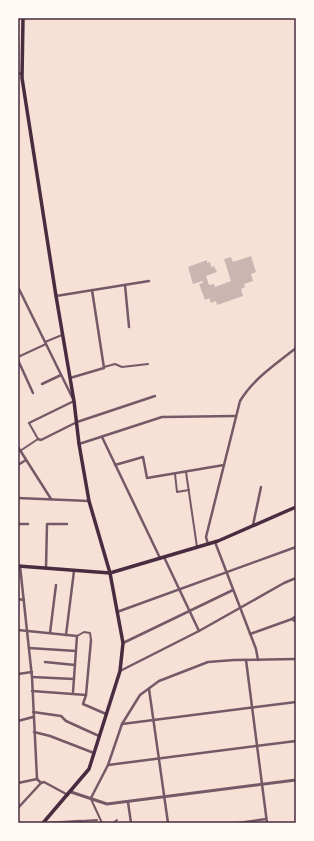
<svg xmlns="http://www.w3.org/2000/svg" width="314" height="841" viewBox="0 0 314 841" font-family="Lato,sans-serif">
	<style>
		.building { fill: #ccb4b1 }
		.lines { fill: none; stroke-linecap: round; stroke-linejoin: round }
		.pedestrian { stroke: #755966; stroke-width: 2 }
		.minor { stroke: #755966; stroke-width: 2.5 }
		.tertiary { stroke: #755966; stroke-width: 3 }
		.secondary { stroke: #4a2c40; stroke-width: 3.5 }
		.neatline { fill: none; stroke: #4a2c40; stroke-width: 1.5 }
	</style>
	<rect width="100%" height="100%" fill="#f7e1d7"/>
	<polygon class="building" points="251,256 256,272 251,274 253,281 244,284 245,287 241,289 243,296 217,305 216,301 211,303 209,298 205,300 199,284 203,283 202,281 193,284 188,267 207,260 207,263 210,262 211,267 214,266 217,272 206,276 209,285 214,284 215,287 231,281 224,259 231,257 233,262"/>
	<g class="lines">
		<g class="pedestrian">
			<polyline points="45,342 62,335"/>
			<polyline points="18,357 46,344"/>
			<polyline points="104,367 115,364 122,367 148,364"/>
			<polyline points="20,451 38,439 29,423"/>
			<polyline points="186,472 197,547"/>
			<polyline points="175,474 177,492 189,490"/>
			<polyline points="77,636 84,632 90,633 91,640"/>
			<polyline points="91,799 102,823"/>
			<polyline points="81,821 97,820"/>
			<polyline points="113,823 117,820"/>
		</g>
		<g class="minor">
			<polyline points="18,74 22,73"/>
			<polyline points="125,285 129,327"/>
			<polyline points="18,287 74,401 29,423"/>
			<polyline points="56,296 149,281"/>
			<polyline points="18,360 33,393"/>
			<polyline points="70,378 104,368 92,290"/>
			<polyline points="42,384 61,375"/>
			<polyline points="102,437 160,558"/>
			<polyline points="38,439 41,440 77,422 155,396"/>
			<polyline points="79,444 162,417 235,416"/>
			<polyline points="18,447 51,499"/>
			<polyline points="18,465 26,460"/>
			<polyline points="115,465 143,457 147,478 224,465"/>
			<polyline points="18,498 89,501"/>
			<polyline points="18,524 28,524"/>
			<polyline points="253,525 261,487"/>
			<polyline points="215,542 256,649 258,660"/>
			<path d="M208,544l-2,-7 34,-136c13,-22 36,-37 56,-53"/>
			<polyline points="164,557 199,631"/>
			<polyline points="46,568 47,524 67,524"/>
			<polyline points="18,599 24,600"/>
			<polyline points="117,612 296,547"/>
			<polyline points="292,619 296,622"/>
			<polyline points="18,630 77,636 73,692"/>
			<polyline points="50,633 56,585"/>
			<polyline points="250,634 292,619 296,616"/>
			<polyline points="66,635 74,571"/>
			<polyline points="123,643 233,590"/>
			<polyline points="29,648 76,651"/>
			<polyline points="246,660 267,823"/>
			<polyline points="45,662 75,665"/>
			<polyline points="120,671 199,631 284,583 296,578"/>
			<polyline points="18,674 32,672"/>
			<polyline points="32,677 74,679"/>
			<polyline points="149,689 168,823"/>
			<polyline points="32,691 86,695 83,704 106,714"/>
			<polyline points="86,695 91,640"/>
			<polyline points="33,712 61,716 66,721 99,736"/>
			<polyline points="18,721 33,717"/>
			<polyline points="122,724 296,702"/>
			<polyline points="34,732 50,736 94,753"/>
			<polyline points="108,765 296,741"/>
			<polyline points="18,783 37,779"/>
			<polyline points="41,783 44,782 68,795"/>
			<polyline points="91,798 108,765 122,724 140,695 159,681 208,662 234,660 296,659"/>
			<polyline points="128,802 131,823"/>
			<polyline points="18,808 41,783 37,779 32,677 20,566"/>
			<polyline points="48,823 81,821 81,823"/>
			<polyline points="238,823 266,819"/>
		</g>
		<polyline class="tertiary" points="71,792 107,804 296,780"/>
		<g class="secondary">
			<polyline points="23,18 22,78 56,296 74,401 79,444 89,501 110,573 123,643 120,671 89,769 43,823"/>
			<polyline points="18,566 110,573 218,541 296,507"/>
		</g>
	</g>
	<rect width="314" height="841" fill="none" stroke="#fffaf5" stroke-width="38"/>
	<rect x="19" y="19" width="276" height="803" class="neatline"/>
</svg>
